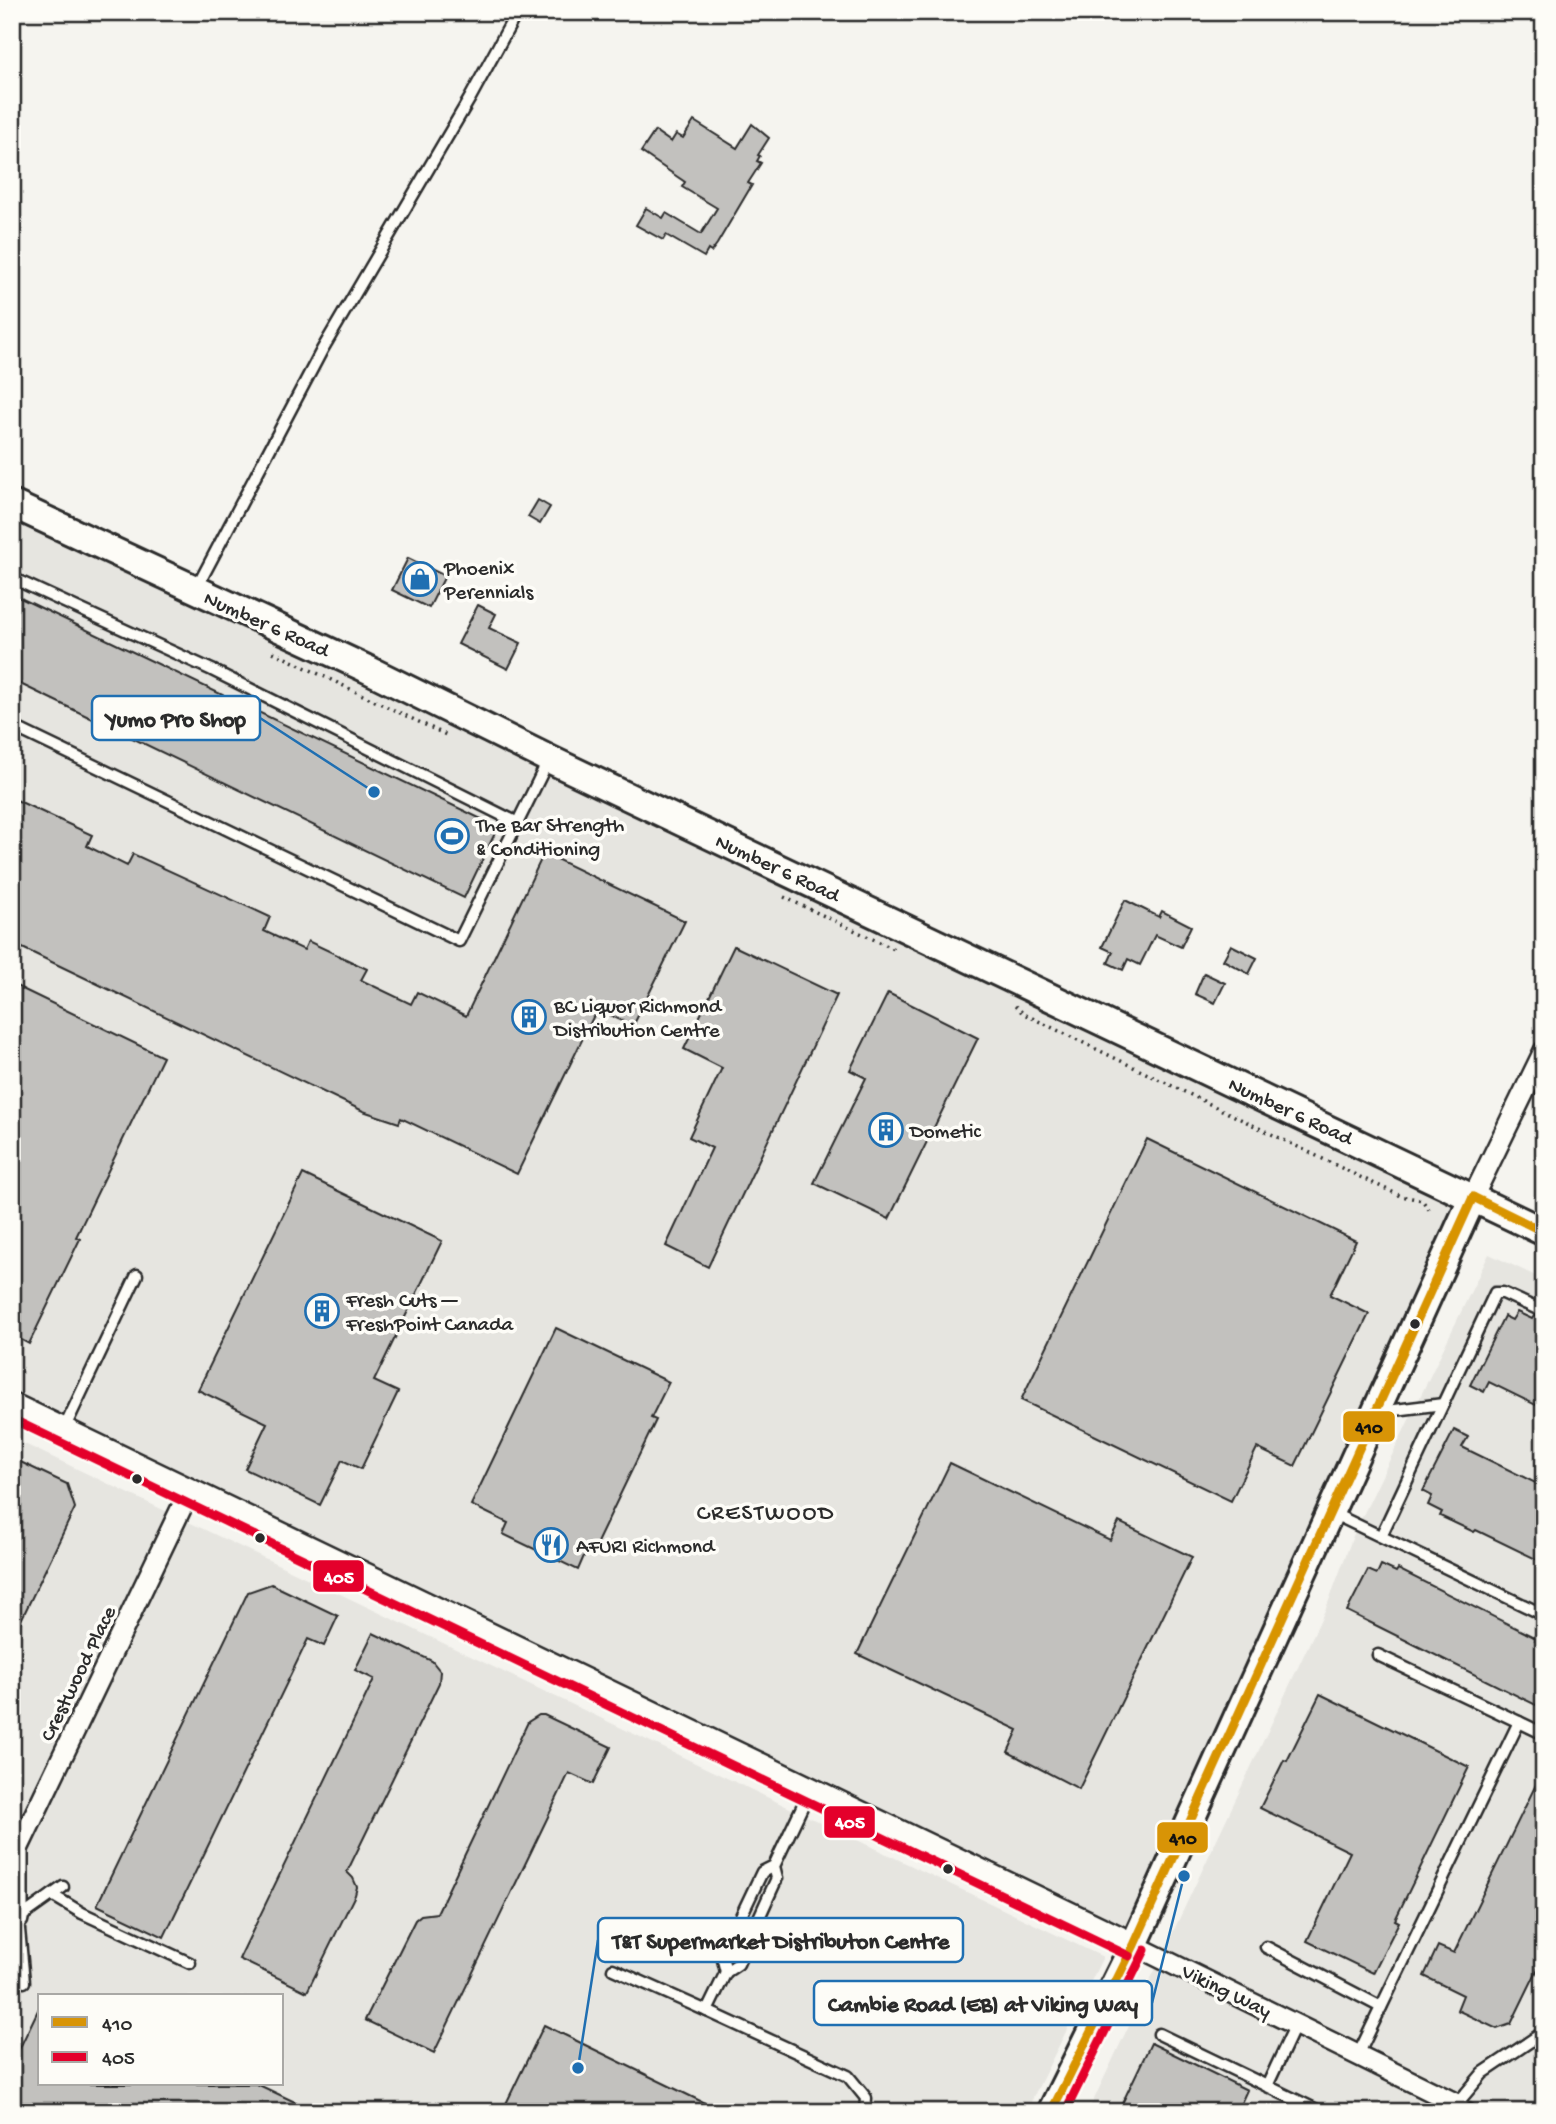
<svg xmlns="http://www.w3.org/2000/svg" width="1556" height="2124" viewBox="0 0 1556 2124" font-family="'Gochi Hand',sans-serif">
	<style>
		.built { fill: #e6e5e0; fill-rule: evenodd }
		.building { fill: #c2c1be; stroke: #2b2b2b; stroke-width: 2 }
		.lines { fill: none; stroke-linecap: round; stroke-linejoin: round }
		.service-casing { stroke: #2b2b2b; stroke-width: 15 }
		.minor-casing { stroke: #2b2b2b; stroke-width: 24 }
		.tertiary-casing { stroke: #2b2b2b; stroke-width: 28 }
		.secondary-casing { stroke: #2b2b2b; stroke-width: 32 }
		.path { stroke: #2b2b2b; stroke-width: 3.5; stroke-dasharray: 2 5; stroke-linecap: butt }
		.service { stroke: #fdfcf7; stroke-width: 10 }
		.minor { stroke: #fdfcf7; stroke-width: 19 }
		.tertiary { stroke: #fdfcf7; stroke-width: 23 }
		.secondary { stroke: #fdfcf7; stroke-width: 26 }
		.bus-1-casing { stroke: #fdfcf7; stroke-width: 14 }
		.bus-2-casing { stroke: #fdfcf7; stroke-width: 14 }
		.bus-1 { stroke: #d89406; stroke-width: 9 }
		.bus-2 { stroke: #e4002b; stroke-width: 9 }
		.bus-dot { fill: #2b2b2b; stroke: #fdfcf7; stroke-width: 2.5 }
		.labels { text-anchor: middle; stroke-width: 7; stroke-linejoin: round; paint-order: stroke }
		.poi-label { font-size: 21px; fill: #2b2b2b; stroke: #fdfcf7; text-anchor: start }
		.street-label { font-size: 21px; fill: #2b2b2b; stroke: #fdfcf7 }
		.neighbourhood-label { font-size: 23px; letter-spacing: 2px; fill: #2b2b2b; stroke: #fdfcf7 }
		.leader { fill: none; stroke: #1f6fb2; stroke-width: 2.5 }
		.callout-dot { fill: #1f6fb2; stroke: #fdfcf7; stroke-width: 2.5 }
		.callout { fill: #fdfcf7; stroke: #1f6fb2; stroke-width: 2.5 }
		.callout-label { font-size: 23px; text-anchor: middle; font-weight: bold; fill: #2b2b2b }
		.line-badge { stroke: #fdfcf7; stroke-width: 2.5 }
		.badge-label { font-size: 19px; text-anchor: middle; font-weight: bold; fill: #fff }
		.pale-badge-label { font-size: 19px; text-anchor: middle; font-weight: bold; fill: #111 }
	</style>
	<rect width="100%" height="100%" fill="#f5f4ef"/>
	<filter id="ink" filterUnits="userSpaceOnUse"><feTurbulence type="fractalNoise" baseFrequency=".0143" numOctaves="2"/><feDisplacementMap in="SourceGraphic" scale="14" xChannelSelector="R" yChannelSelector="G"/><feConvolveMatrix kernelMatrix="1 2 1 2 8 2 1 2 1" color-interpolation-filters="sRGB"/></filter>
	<g filter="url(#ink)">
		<g class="built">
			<polygon points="12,519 567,782 1455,1198 1130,1928 12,1392"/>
			<polygon points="1489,1254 1544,1280 1544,2112 1088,2112 1327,1606 1353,1536"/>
			<path d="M12,1438l1091,519 -77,155h-1014zM40,1996h242v88h-242z"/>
		</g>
		<g class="building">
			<polygon points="694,121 737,148 752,124 769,138 758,155 760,156 757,161 761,163 748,183 752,185 746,195 717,244 711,252 708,250 704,257 666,235 663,240 636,225 646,208 663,218 666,213 701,234 717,208 682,187 685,182 641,152 655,131 671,142 676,134 683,138"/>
			<polygon points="538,500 550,507 540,524 528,517"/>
			<polygon points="408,558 445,576 429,608 392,590"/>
			<polygon points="12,594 498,827 464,898 12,680"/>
			<polygon points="478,605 496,614 489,628 521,643 508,669 458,644"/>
			<polygon points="12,798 92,835 87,846 127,866 133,854 270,917 264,931 304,950 308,941 367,969 361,980 411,1004 417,992 466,1016 544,853 685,921 633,1026 597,1009 517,1174 401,1118 399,1123 363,1111 12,943"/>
			<polygon points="1125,900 1159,917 1162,911 1191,926 1181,947 1155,935 1140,965 1128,959 1123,970 1108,963 1113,952 1102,947"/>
			<polygon points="1231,945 1257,958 1249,974 1223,960"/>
			<polygon points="734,946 837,995 708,1267 666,1246 712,1148 689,1137 722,1068 684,1049"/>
			<polygon points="1204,973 1225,983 1215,1003 1195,994"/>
			<polygon points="12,984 163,1057 76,1237 80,1239 29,1344 12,1335"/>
			<polygon points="888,993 978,1038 889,1219 814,1183 866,1078 850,1070"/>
			<polygon points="1147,1139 1356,1241 1330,1295 1369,1314 1295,1466 1257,1448 1231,1501 1021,1400"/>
			<polygon points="303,1174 442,1241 374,1381 398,1392 361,1469 342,1460 320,1505 245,1469 267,1423 198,1390"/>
			<polygon points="1517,1312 1532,1319 1534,1316 1544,1319 1544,1409 1489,1382 1484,1392 1470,1385 1504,1316 1512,1320"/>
			<polygon points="556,1328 669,1382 651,1418 656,1420 593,1551 587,1549 578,1570 503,1534 508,1523 471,1505"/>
			<polygon points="1454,1430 1468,1437 1462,1447 1544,1487 1544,1563 1476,1530 1474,1532 1440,1516 1442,1512 1428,1505 1432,1496 1423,1491"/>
			<polygon points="12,1458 67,1484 75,1508 12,1639"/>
			<polygon points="950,1463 1110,1540 1119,1522 1192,1557 1079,1789 1008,1752 1018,1730 857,1654"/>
			<polygon points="1381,1565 1396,1572 1398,1569 1536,1638 1535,1640 1544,1644 1544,1709 1347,1611 1368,1570 1377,1574"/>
			<polygon points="271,1584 338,1616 324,1646 308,1639 164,1937 97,1905 248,1592"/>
			<polygon points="373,1633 432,1661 440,1671 439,1683 347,1872 353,1878 357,1887 355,1895 307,1992 239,1959 374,1679 355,1670"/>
			<polygon points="1320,1694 1469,1767 1395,1920 1399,1922 1373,1973 1307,1941 1350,1852 1260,1808 1284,1760 1287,1761"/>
			<polygon points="539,1715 544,1715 611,1747 593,1784 569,1773 434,2053 365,2020 415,1920 421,1915 437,1913 528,1722"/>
			<polygon points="1544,1768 1544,1956 1511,2024 1497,2029 1457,2010 1463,1995 1424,1976 1438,1946 1454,1953"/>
			<polygon points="40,2006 40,2084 257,2084 316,2112 12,2112 12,2064"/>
			<polygon points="544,2025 723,2112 502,2112"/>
			<polygon points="1151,2043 1247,2090 1237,2112 1118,2112"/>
		</g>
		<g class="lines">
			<g class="service-casing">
				<g id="service">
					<polyline points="12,578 212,670 518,823"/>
					<polyline points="197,587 322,350 470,98 517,12"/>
					<polyline points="12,726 459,941 548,761"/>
					<polyline points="1379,1412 1443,1404"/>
					<polyline points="64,1429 137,1275"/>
					<polyline points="1330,1512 1544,1615"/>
					<polyline points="1381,1536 1495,1293 1503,1293 1544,1312"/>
					<polyline points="1378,1655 1519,1722"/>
					<polyline points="774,1866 777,1878 738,1964 726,1972 722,1956 762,1872 774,1866 810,1790"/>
					<polyline points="52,1895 82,1913 190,1963"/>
					<polyline points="1266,1947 1381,2007"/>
					<polyline points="613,1969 707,2011 726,1972"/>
					<polyline points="24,1982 18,1919 63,1887"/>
					<polyline points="707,2011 848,2076 866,2098 865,2112"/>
					<polyline points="1159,2034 1321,2112"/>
					<polyline points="1358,2055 1519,1722 1544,1734"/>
					<polyline points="1267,2086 1296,2024"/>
					<polyline points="1457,2104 1474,2112"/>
					<polyline points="1450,2112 1483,2073 1541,2034 1544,2029"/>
				</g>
			</g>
			<g class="minor-casing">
				<g id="minor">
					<polyline points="1473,1197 1544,1051"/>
					<polyline points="18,1919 18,1849 190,1490"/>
					<polyline points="1134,1945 1457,2104"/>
				</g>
			</g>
			<g class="tertiary-casing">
				<polyline id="tertiary" points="12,1405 1134,1945"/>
			</g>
			<g class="secondary-casing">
				<g id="secondary">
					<polyline points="12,504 365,668 549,759 1544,1232"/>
					<polyline points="1051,2112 1134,1945 1473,1197"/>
				</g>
			</g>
			<g class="path">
				<polyline points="273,652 446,735"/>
				<polyline points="784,897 894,949"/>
				<polyline points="1015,1006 1024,1014 1358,1176 1401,1196 1422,1200 1431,1212"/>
			</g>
			<use href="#service" class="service"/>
			<use href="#minor" class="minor"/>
			<use href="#tertiary" class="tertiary"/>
			<use href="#secondary" class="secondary"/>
			<g class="bus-1-casing">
				<g id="bus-1">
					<polyline points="1473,1197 1544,1232"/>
					<polyline points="1051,2112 1134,1945 1473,1197"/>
				</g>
			</g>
			<g class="bus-2-casing">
				<g id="bus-2">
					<polyline points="12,1419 1129,1956"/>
					<polyline points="1065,2112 1145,1950"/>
				</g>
			</g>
			<use href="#bus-1" class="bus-1"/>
			<use href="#bus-2" class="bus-2"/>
		</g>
	</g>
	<defs>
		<g id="shop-ring" transform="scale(1.75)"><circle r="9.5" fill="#fdfcf7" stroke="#1f6fb2" stroke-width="1.5"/><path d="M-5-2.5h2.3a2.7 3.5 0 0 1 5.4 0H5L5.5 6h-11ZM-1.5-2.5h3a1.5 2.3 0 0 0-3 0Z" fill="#1f6fb2"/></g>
		<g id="stadium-ring" transform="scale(1.75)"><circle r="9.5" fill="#fdfcf7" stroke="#1f6fb2" stroke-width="1.5"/><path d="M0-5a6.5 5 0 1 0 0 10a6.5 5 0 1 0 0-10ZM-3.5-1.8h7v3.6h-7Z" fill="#1f6fb2"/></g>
		<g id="building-ring" transform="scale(1.75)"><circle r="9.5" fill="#fdfcf7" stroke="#1f6fb2" stroke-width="1.5"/><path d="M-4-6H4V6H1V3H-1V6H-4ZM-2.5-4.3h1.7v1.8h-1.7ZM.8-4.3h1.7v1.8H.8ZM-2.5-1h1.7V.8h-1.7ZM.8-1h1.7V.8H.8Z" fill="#1f6fb2"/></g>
		<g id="restaurant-ring" transform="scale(1.75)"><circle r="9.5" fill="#fdfcf7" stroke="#1f6fb2" stroke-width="1.5"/><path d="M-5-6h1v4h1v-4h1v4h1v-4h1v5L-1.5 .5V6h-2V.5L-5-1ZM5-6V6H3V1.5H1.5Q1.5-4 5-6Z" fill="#1f6fb2"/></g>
	</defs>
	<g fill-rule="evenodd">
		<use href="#shop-ring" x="420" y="579"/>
		<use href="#stadium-ring" x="452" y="836"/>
		<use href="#building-ring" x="529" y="1017"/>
		<use href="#building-ring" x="886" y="1130"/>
		<use href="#building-ring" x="322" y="1311"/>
		<use href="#restaurant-ring" x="551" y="1545"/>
	</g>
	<g class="bus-dot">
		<circle cx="1415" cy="1324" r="6"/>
		<circle cx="137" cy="1479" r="6"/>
		<circle cx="260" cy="1538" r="6"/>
		<circle cx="948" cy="1869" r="6"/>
	</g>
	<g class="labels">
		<g class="poi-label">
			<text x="444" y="574">Phoenix<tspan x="444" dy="24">Perennials</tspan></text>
			<text x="476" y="831">The Bar Strength<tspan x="476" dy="24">&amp; Conditioning</tspan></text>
			<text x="554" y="1012">BC Liquor Richmond<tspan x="554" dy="24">Distribution Centre</tspan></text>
			<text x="910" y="1137">Dometic</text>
			<text x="346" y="1306">Fresh Cuts —<tspan x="346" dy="24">FreshPoint Canada</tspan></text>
			<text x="576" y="1552">AFURI Richmond</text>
		</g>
		<g class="street-label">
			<text transform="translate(267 623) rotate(24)" y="7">Number 6 Road</text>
			<text transform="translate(778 867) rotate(25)" y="7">Number 6 Road</text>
			<text transform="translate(1291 1110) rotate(25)" y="7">Number 6 Road</text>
			<text transform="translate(77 1673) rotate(-64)" y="7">Crestwood Place</text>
			<text transform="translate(1227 1990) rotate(26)" y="7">Viking Way</text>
		</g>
		<g class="neighbourhood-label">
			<text x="766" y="1519">CRESTWOOD</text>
		</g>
	</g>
	<path class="leader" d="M374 792L260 718M578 2068L598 1940M1184 1876L1152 2003"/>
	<g class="callout-dot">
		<circle cx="374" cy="792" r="7"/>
		<circle cx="578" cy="2068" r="7"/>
		<circle cx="1184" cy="1876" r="7"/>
	</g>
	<g class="callout">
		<rect x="92" y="696" width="168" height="44" rx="7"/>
		<rect x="598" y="1918" width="365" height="44" rx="7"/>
		<rect x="814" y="1981" width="338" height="44" rx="7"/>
	</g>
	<g class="callout-label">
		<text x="176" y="726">Yumo Pro Shop</text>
		<text x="781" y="1948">T&amp;T Supermarket Distributon Centre</text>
		<text x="983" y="2011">Cambie Road (EB) at Viking Way</text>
	</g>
	<g class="line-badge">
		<rect x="1342" y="1410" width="54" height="33" rx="7" fill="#d89406"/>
		<rect x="312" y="1559" width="53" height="34" rx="7" fill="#e4002b"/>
		<rect x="823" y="1805" width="53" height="34" rx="7" fill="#e4002b"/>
		<rect x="1156" y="1821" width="53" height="33" rx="7" fill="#d89406"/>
	</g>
	<g class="badge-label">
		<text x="339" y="1583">405</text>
		<text x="850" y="1828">405</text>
	</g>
	<g class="pale-badge-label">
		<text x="1369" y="1433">410</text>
		<text x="1183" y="1844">410</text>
	</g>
	<rect width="1556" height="2124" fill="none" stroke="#fdfcf7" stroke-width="42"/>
	<rect x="21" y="21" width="1514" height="2082" fill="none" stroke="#2b2b2b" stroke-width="2.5" filter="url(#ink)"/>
	<rect x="38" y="1994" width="245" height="91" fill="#fdfcf7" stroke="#a9a8a5" stroke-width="2"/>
	<rect x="52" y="2017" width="35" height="10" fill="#d89406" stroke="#a9a8a5" stroke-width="2"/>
	<text x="102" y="2030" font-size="21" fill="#2b2b2b">410</text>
	<rect x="52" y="2052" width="35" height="10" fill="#e4002b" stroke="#a9a8a5" stroke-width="2"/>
	<text x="102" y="2064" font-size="21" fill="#2b2b2b">405</text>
</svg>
